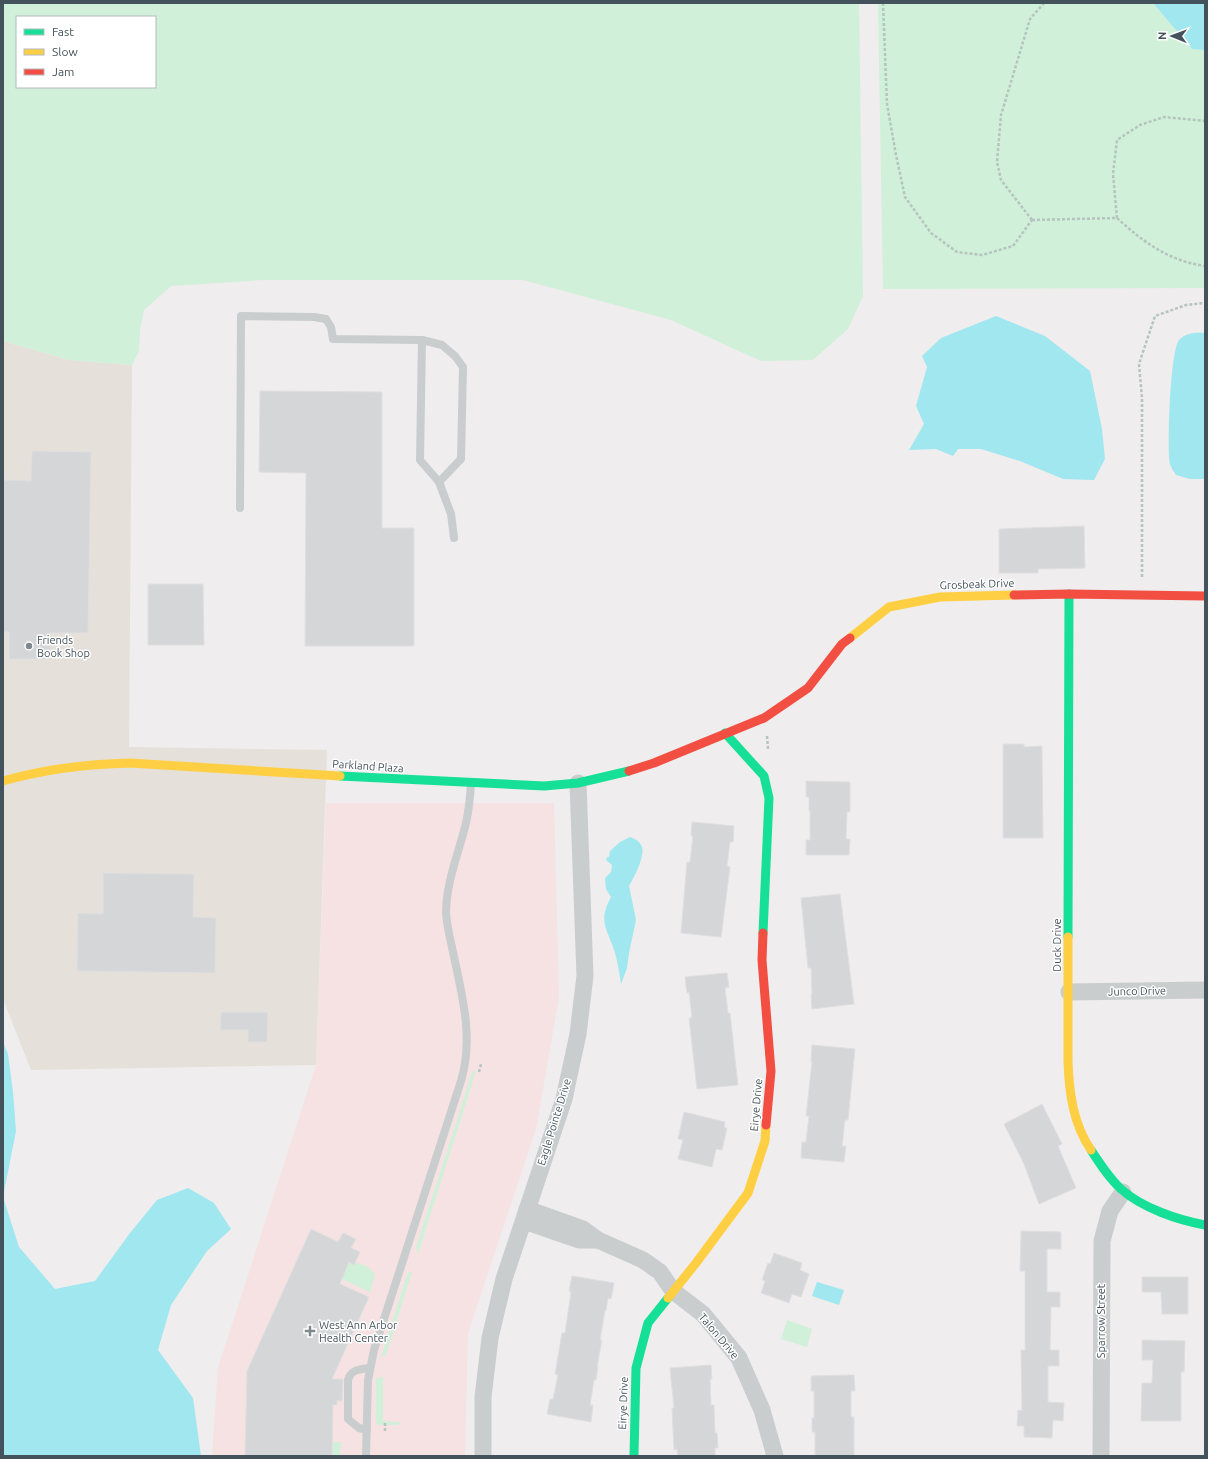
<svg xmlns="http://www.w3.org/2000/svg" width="1208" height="1459" viewBox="0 0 1208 1459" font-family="Ubuntu,sans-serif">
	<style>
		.commercial { fill: #e5e0da }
		.medical { fill: #f6e2e2 }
		.green { fill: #d0f0d9; fill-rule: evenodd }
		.water { fill: #a1e7f0 }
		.building { fill: #d5d6d7; stroke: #e0dfe0 }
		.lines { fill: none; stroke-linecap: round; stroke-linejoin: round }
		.path { stroke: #b5c4be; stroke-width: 2.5; stroke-dasharray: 3 2; stroke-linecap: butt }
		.lane { stroke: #c9cdce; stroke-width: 8 }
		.street { stroke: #c9cdce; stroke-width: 17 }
		.fast { stroke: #16e098; stroke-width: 9 }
		.slow { stroke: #ffcf43; stroke-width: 9 }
		.jam { stroke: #f24e42; stroke-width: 9 }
		.poi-dot { fill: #7f888e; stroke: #fff; stroke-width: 1.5 }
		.labels { text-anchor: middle; stroke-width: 3; stroke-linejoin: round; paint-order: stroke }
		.street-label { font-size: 11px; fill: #43525b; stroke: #fff }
		.poi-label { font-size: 11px; fill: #43525b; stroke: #fff; text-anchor: start }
	</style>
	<rect width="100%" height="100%" fill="#efeded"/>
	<polygon class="commercial" points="3,341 69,360 132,365 129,747 327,750 316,1065 31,1070 3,999"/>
	<polygon class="medical" points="326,803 554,803 559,997 536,1129 468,1333 465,1456 212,1456 218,1368 316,1065"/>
	<g class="green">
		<path d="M3,3h856l4,293 -15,33 -35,31 -52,1 -90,-41 -148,-40h-260l-92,6 -27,24 -4,19 -1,22 -7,14 -63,-5 -66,-19zM17,17h138v70h-138z"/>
		<polygon points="878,3 1153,3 1192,49 1205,50 1205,288 883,289"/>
		<polygon points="474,1070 476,1071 418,1254 416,1247 472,1073"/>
		<polygon points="350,1260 368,1267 375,1274 370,1292 342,1279"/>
		<polygon points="409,1272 412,1272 386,1355 381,1357 407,1275"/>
		<polygon points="787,1320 812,1329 807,1347 781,1339"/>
		<polygon points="380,1377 383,1377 383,1421 399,1422 400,1423 398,1425 378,1425 376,1423 376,1379"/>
		<polygon points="333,1442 341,1442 340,1456 332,1456"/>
	</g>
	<g class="water">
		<polygon points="1153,3 1205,3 1205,50 1192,49"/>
		<polygon points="996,316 1045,336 1090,371 1102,429 1105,459 1094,480 1063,479 1020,461 981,449 958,449 953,456 936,449 909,450 924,424 916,406 927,367 922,356 941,338"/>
		<path d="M1205,333v146h-15l-14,-4c-2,-3 -5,-7 -6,-11 -3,-17 0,-112 9,-124 6,-7 18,-8 26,-7z"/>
		<path d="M630,837c5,2 10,4 12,10 3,9 -8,31 -13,39l7,34 -7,33 -2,15 -6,16c-2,-14 -4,-27 -9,-40 -8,-20 -12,-26 -1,-47l-5,-8 -1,-11 6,-6 1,-7 -5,-4 -1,-3 3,-1 1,-6 10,-9z"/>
		<polygon points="3,1042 8,1054 13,1092 16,1131 3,1197 19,1247 55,1289 95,1281 130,1233 157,1200 188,1188 214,1203 231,1229 207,1251 171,1305 158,1350 193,1398 201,1456 3,1456"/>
		<polygon points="817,1282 844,1290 839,1305 812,1296"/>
	</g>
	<g class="building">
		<polygon points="260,391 382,392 382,528 414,528 414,646 305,646 306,473 259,472"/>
		<polygon points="32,451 91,452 88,633 50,633 50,659 9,659 9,632 3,632 3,480 31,481"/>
		<polygon points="1084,526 1085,568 1038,569 1038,573 999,573 999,529"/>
		<polygon points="148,584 203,584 204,645 148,645"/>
		<polygon points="1003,744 1024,744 1024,747 1042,746 1043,838 1003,838"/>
		<polygon points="806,781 850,782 850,812 847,812 846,839 850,839 849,855 806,855 806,840 810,840 810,811 809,811 809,797 806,797"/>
		<polygon points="692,822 734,826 733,842 730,842 727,866 730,867 721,937 681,933 687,862 690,862 693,836 691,836"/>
		<polygon points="103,873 194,874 193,917 216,918 215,973 77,971 78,913 103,914"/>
		<polygon points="840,894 854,1004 812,1009 811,994 812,994 811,968 808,968 801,898"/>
		<polygon points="727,973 729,987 725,988 728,1013 730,1013 738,1085 697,1089 689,1018 692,1018 689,992 687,993 685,977"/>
		<polygon points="221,1012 268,1012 267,1042 248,1042 248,1030 220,1030"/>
		<polygon points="812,1045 855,1049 848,1120 845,1120 842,1146 846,1146 844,1162 801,1158 802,1142 806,1142 809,1116 806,1116 812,1062 811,1062"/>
		<polygon points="1042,1104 1062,1144 1058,1146 1076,1188 1039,1204 1024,1164 1004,1124"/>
		<polygon points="684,1112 725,1122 724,1127 727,1128 722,1150 716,1149 712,1167 678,1159 683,1140 678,1139"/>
		<polygon points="311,1229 338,1242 343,1233 356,1239 351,1248 360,1252 354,1265 349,1262 340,1284 369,1297 332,1379 343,1379 342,1401 337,1401 337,1405 333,1405 332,1456 245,1456 247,1371"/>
		<polygon points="1021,1231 1061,1232 1061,1249 1047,1249 1047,1292 1060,1292 1060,1307 1051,1307 1050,1350 1059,1350 1059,1366 1048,1366 1048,1402 1064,1403 1063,1421 1053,1420 1052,1438 1024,1437 1024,1426 1017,1426 1018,1410 1022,1411 1021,1350 1025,1350 1025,1271 1020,1271"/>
		<polygon points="774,1253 802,1263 800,1270 809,1274 801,1297 792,1294 789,1303 761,1293 765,1281 762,1280 768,1263 770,1264"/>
		<polygon points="572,1276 614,1283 611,1299 608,1298 606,1311 605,1310 600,1340 602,1340 597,1367 598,1367 596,1380 594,1380 590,1405 593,1405 591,1422 547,1414 550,1399 553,1399 558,1375 555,1374 562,1333 565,1333 571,1292 569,1291"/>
		<polygon points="1142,1277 1188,1277 1188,1314 1162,1314 1161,1292 1142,1292"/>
		<polygon points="1142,1340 1185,1341 1184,1372 1181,1372 1181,1421 1141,1421 1142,1383 1152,1383 1153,1360 1142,1360"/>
		<polygon points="711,1365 712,1379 710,1379 711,1405 714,1405 715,1433 717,1433 718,1448 715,1448 715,1456 678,1456 677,1449 674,1450 672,1408 674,1408 670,1368"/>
		<polygon points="854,1375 855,1391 851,1391 851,1417 854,1417 854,1456 815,1456 815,1432 812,1432 812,1418 814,1418 814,1391 811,1391 811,1376"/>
	</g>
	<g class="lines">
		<g class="path">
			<polyline points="883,3 887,104 896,155 905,197 931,233 957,252 982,255 1013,246 1032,220"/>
			<polyline points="1117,218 1113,174 1117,140 1140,125 1164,117 1205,121"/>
			<polyline points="1032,220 1001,180 997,162 1001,115 1030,19 1044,3"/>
			<path d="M1032,220l85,-2c26,24 52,43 88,48"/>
			<polyline points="1142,577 1142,398 1139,364 1155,316 1186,305 1205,303"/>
			<polyline points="767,736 768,749"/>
			<polyline points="479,1072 481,1064"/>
			<polyline points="385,1431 385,1421"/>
		</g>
		<g class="lane">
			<polyline points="422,340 420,460 439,482 451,514 454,538"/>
			<polyline points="240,508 241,316 314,317 326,319 331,327 333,339 422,340 442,345 455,356 463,367 461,459 439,482"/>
			<path d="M367,1430l-8,-2 -11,-9v-39c3,-11 13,-11 22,-12"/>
			<path d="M366,1456l2,-76 6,-30 87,-269c13,-43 1,-86 -8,-129 -3,-13 -6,-26 -7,-39 0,-29 12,-59 19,-86 4,-14 5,-28 6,-43"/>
		</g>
		<g class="street">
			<polyline points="1069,992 1205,990"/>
			<polyline points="527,1209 583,1229 598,1240 643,1260 660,1272 673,1291 703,1314 739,1358 762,1410 775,1456"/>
			<polyline points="524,1221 579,1240 598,1240"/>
			<polyline points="483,1456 483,1397 490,1338 504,1279 564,1099 578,1034 585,976 578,783"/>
			<polyline points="1101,1456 1102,1241 1110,1211 1123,1192"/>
		</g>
		<g class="fast">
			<polyline points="725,733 764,776 769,798 763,933"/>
			<polyline points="340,776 544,786 578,783 629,771"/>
			<polyline points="1068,937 1069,594"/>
			<path d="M1091,1150c9,14 18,28 30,39 21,19 57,31 84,36"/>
			<polyline points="634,1456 636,1368 648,1323 668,1298"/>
		</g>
		<g class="slow">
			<polyline points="850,638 889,607 940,597 1014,595"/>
			<path d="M3,781c42,-12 84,-17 127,-18l210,13"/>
			<path d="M1068,937v124c1,31 5,63 23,89"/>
			<polyline points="668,1298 696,1263 748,1193 765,1141 766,1125"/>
		</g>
		<g class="jam">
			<polyline points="1014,595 1069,594 1205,596"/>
			<polyline points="629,771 654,763 764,718 808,688 842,644 850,638"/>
			<polyline points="763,933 762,960 771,1071 766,1125"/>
		</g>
	</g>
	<g class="poi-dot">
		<circle cx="29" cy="646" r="4"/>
		<path d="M308 1325h4v4h4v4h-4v4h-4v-4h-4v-4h4z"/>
	</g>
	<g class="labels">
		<g class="street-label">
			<text transform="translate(977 584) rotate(-2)" y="4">Grosbeak Drive</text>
			<text transform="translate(368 766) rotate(4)" y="4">Parkland Plaza</text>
			<text transform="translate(1057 945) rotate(-90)" y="4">Duck Drive</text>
			<text transform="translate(1137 991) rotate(-1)" y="4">Junco Drive</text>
			<text transform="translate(756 1105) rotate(-85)" y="4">Eirye Drive</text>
			<text transform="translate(554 1122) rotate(-73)" y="4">Eagle Pointe Drive</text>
			<text transform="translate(1101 1321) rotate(-90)" y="4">Sparrow Street</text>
			<text transform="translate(719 1336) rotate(50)" y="4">Talon Drive</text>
			<text transform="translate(623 1403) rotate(-88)" y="4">Eirye Drive</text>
		</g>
		<g class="poi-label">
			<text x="37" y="644">Friends<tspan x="37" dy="13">Book Shop</tspan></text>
			<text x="319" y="1329">West Ann Arbor<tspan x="319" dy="13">Health Center</tspan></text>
		</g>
	</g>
	<rect width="1208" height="1459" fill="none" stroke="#43525b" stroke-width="8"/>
	<rect x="16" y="16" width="140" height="72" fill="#ffffff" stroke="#b4babd"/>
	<rect x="24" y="29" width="20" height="6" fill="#16e098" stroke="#b4babd"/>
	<text x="52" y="36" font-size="12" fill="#43525b">Fast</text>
	<rect x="24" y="49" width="20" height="6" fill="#ffcf43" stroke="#b4babd"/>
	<text x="52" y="56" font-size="12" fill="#43525b">Slow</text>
	<rect x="24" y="69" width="20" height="6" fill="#f24e42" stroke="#b4babd"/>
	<text x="52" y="76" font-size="12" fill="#43525b">Jam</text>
	<g transform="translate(1172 36) rotate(271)" stroke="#ffffff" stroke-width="3" paint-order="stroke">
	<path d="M0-3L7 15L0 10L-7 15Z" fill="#43525b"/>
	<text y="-6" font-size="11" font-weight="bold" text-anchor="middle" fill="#43525b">N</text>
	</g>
</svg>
